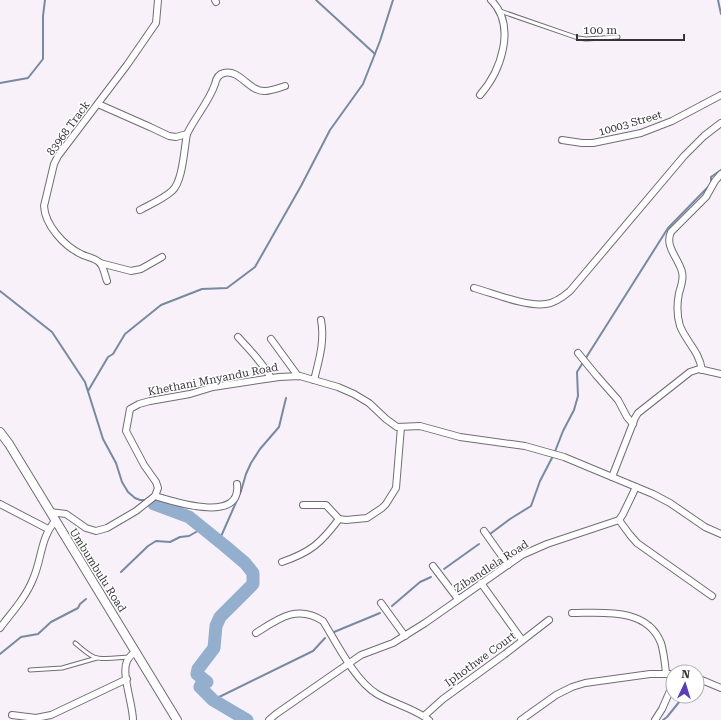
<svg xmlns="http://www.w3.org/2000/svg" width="721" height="720" viewBox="0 0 721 720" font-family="'Roboto Serif',serif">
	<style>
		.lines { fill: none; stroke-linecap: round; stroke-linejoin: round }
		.stream { stroke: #788aa1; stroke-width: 2 }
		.river { stroke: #94afcd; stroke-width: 13 }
		.service-casing { stroke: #726c74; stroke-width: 5 }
		.minor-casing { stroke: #726c74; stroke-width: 8 }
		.secondary-casing { stroke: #726c74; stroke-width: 10 }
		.service { stroke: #fff; stroke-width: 3 }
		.minor { stroke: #fff; stroke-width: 6 }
		.secondary { stroke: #fff; stroke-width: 8 }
		.labels { text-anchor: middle; stroke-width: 3; stroke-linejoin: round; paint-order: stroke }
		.street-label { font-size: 11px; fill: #383539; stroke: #fff }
	</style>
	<rect width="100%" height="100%" fill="#f8f1fa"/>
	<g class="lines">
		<g class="stream">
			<polyline points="316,0 375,54"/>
			<polyline points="718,0 721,14"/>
			<polyline points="0,83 28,78 43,59 43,16 45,0"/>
			<polyline points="0,291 52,332 85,382 103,439 116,463 122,482 128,492 135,498 140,500 147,500"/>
			<polyline points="88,391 108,357 113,354 125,334 161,305 202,289 227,288 255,267 301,186 330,130 363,84 380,41 393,0"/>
			<polyline points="490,534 510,519 531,506 540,481 554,454 563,431 574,410 578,396 577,372 668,228 711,184 711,177 721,170"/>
			<polyline points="219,541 241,491 246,474 251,463 260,449 279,427 286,398"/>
			<polyline points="444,569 479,544"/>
			<polyline points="121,572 148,546 156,541 170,542 180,537 189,536 203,528"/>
			<polyline points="392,606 420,582 431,577"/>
			<polyline points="334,632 380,613"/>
			<polyline points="0,654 21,637 38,634 51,622 78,608 80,604 86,599"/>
			<polyline points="213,700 313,651 325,638"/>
			<polyline points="663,720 667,717 684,696"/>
		</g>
		<polyline class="river" points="154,504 189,517 225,546 245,563 253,573 253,584 220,617 216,626 214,648 198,669 197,674 207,682 202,683 200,687 213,700 247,720"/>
		<g class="service-casing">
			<g id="service">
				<polyline points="500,11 578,38 586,39 618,37"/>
				<path d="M75,643c6,5 12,11 19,14 10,4 25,0 36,0"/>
				<polyline points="30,670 62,668 97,658"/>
			</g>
		</g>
		<g class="minor-casing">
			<g id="minor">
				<polyline points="215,0 216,2"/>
				<path d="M480,95c21,-24 37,-69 11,-95"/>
				<path d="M98,104l52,23 19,9 7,1 11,-3c8,-17 22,-32 28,-50 1,-5 4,-10 9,-11 16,-4 25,19 41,18 6,0 14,-3 20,-5"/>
				<polyline points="562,140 582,143 593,143 641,133 672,121 721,95"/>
				<path d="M140,210c11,-6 23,-11 32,-19 11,-10 12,-42 15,-57"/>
				<polyline points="100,263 131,271 141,269 162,257"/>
				<path d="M107,281c-2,-5 -3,-13 -7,-18 -4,-5 -14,-6 -19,-9 -17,-8 -36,-29 -37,-48l10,-42 4,-8 69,-91 29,-42 2,-23"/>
				<path d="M474,288c19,5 52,19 72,16 9,-1 17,-7 24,-13l114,-135 20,-20 17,-13"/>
				<path d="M238,337c12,13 24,25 33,41"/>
				<polyline points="271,339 298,376"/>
				<polyline points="578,353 596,375 618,400 627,417 633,424"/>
				<path d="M702,370c-3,-19 -15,-27 -22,-44 -3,-10 -3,-23 -1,-33 2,-7 5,-14 3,-21 -3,-13 -18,-26 -11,-40l35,-35 9,-16 6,-7"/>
				<path d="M314,380c5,-20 11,-39 7,-60"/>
				<polyline points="612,477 635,418 638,413 690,372 699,369 721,374"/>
				<path d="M155,496c20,6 87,28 82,-12"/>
				<polyline points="0,504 48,529"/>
				<polyline points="303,505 326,505 339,519 346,520 367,518 382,508 386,504 396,488 401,427"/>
				<polyline points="50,512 66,514 86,528 96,531 107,528 136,511 155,496 158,488 156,482 144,465 126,431 130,409 139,404 150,401 190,394 213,387 279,377 300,376 338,387 354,394 369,403 386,419 397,427 420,426 460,437 525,446 564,457 653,494 670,503 705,527 721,534"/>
				<polyline points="619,520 630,535 637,543 712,596"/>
				<polyline points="484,531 508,565"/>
				<path d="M282,562c29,-10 39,-19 57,-43"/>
				<polyline points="433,566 458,599"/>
				<polyline points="481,583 522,640"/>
				<polyline points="381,603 405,636"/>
				<path d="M572,613c31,0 75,-6 89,30 3,10 4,21 5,30"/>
				<path d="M0,628c12,-16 26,-31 33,-49 9,-20 7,-40 22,-58"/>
				<path d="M256,633c22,-14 41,-29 67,-12 13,21 32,60 54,73 17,10 37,14 52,26"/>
				<polyline points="697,678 721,688"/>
				<polyline points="12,715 36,718 51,715 127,679"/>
				<polyline points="424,716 443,699 505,654 549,620"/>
				<path d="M133,720c0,-16 -12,-46 -6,-59 2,-4 5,-7 9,-9"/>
				<polyline points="269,720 276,714 361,655 393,643 425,623 522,555 547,544 619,520 623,514 636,487"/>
				<polyline points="521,720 556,695 572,687 585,683 650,674 673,674"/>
				<polyline points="655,720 662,709 673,684"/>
			</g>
		</g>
		<g class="secondary-casing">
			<polyline id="secondary" points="0,432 9,444 177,720"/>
		</g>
		<use href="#service" class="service"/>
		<use href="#minor" class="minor"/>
		<use href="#secondary" class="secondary"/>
	</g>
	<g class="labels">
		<g class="street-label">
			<text transform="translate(630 123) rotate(-16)" y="4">10003 Street</text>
			<text transform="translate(68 128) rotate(-54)" y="4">83968 Track</text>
			<text transform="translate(213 379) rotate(-11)" y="4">Khethani Mnyandu Road</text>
			<text transform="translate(491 566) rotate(-33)" y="4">Zibandlela Road</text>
			<text transform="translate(98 570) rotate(58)" y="4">Umbumbulu Road</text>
			<text transform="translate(480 659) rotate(-36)" y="4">Iphothwe Court</text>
		</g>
	</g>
	<g transform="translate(685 684) rotate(4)"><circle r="19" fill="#ffffff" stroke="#afaeb0"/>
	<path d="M0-3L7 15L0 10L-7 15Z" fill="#583fb7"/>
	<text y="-6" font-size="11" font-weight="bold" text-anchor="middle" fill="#383539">N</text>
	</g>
	<path d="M577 34v6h107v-6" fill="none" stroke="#383539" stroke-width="2"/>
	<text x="583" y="34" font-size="12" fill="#383539" stroke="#ffffff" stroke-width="3" paint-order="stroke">100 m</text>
</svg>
